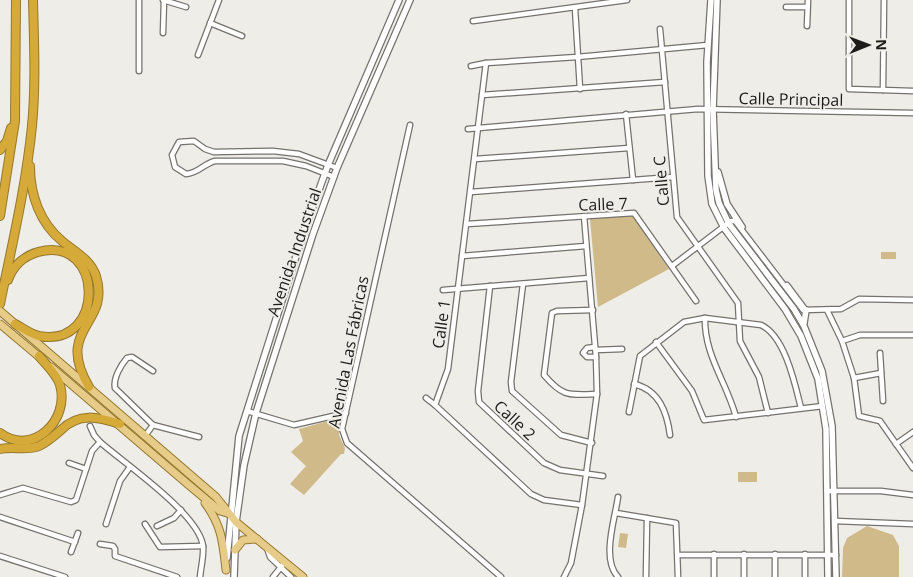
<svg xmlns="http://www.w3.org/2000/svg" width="913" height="577" viewBox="0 0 913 577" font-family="'Open Sans',sans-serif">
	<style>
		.green { fill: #d0ba89 }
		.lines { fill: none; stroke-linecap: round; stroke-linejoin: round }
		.minor-casing { stroke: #74726d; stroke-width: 7 }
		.tertiary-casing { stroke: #74726d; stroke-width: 8 }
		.primary-casing { stroke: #95782e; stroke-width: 9 }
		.motorway-casing { stroke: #95782e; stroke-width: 10 }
		.minor { stroke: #fff; stroke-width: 4.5 }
		.tertiary { stroke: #fff; stroke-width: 5.5 }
		.primary { stroke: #e6cc88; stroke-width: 7 }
		.motorway { stroke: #d6aa39; stroke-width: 8 }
		.labels { text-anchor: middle; stroke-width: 4; stroke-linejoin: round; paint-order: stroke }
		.street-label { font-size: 16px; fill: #1d1c1a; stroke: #efede7 }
	</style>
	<rect width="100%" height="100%" fill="#efede7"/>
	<g class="green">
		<polygon points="633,215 669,269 598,307 590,219"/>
		<rect x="881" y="252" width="15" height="7"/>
		<polygon points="335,419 339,420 339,435 345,448 344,454 341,454 304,495 290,484 306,466 291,452 303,441 299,429"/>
		<rect x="738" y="472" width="19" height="10"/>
		<polygon points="867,526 893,535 899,546 899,577 842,577 843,548 847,538"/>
		<polygon points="620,533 628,534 626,548 618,547"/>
	</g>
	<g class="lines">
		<g class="minor-casing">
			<g id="minor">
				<polyline points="139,0 139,71"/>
				<polyline points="163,0 186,7"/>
				<polyline points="849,0 849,89 913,91"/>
				<polyline points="786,7 807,7"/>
				<polyline points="575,8 580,89"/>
				<polyline points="473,21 627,0"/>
				<polyline points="210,23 242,36"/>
				<polyline points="807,26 808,0"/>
				<polyline points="660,29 677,217 738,303 740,341 759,377 768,413"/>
				<polyline points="163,33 164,0"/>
				<polyline points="198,55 219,0"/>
				<polyline points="486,63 448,369 435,405 531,494 544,500 582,505"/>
				<polyline points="471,66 486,63 577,57 708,45"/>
				<polyline points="883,90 884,0"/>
				<polyline points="482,95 665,82"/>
				<polyline points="626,114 633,180"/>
				<polyline points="410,125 342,429 347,443 501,577"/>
				<polyline points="468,129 698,109 913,113"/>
				<polyline points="475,159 629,148"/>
				<path d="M334,177l-28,-11 -23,-5h-68c-12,3 -16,12 -29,13l-11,-7 -3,-12 7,-13 15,-1 11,8 9,3 59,-1 26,3 38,14"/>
				<polyline points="471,192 673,177"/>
				<polyline points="467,224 634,213 696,301"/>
				<polyline points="462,256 586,246"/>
				<polyline points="672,266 731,221 735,221 803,310 841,309 859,299 913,300"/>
				<polyline points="523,284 511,382 512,391 561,435 592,443"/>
				<polyline points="787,285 805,309"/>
				<polyline points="490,286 478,391 479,402 544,463 560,470 603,476"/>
				<polyline points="443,290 589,278"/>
				<path d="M593,310l-36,1 -5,2 -8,62c19,22 24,20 53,19"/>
				<polyline points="827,310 842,341 854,378 859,416 880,421 913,468"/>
				<path d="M705,318c-1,37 22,65 31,99"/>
				<polyline points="842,341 860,335 913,335"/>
				<polyline points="656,342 692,391 704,420 823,406"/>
				<polyline points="595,347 587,348 583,353 587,357 596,357"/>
				<polyline points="596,350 622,349"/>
				<polyline points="880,353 883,401"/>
				<path d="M153,371l-21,-14 -5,1c-6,7 -14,20 -12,30l38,37 46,12"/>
				<polyline points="854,378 881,373"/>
				<path d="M634,384c25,6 33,28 36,51"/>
				<polyline points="426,398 435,405"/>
				<polyline points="247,411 294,425 346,413"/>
				<path d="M629,412l11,-56 44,-34 21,-4 56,7c24,11 34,59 40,83"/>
				<path d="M90,426l4,9 6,7c25,22 99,72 103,104 1,9 -2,21 -3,31"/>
				<polyline points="145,436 153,425"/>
				<polyline points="896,444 913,432"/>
				<polyline points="69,463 86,469"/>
				<polyline points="827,491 881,491 913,495"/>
				<polyline points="0,495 23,488 71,502 76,500 92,451 100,442"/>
				<path d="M618,497c-3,22 -17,62 0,80"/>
				<polyline points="616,513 676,523 678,577"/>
				<polyline points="0,517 75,542"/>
				<polyline points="835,521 913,524"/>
				<polyline points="106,524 120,481 130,467"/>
				<polyline points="145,524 160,547 203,546"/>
				<polyline points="157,526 174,518 181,510"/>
				<polyline points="100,544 113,546 115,549 115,556 177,577"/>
				<polyline points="267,548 270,557 291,577"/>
				<polyline points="71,552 78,533"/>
				<polyline points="714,554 714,577"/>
				<polyline points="744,554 744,577"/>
				<polyline points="775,554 775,577"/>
				<polyline points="805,554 805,577"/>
				<polyline points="678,555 836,555"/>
				<polyline points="0,556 65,577"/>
				<polyline points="273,577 285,562"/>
				<polyline points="564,577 571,563 582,505 597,394 596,357 584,216"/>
				<polyline points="646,577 647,518"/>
			</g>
		</g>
		<g class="tertiary-casing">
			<g id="tertiary">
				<polyline points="711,0 707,62 708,176 712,204 724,228 785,309 801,336 818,379 826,429 828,577"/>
				<polyline points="717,0 713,110 716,190 719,203 729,224 794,309 804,326 822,371 832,426 836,577"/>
				<polyline points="718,172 727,204 742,227"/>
				<polyline points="804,323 806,310"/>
				<polyline points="227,558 239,436 304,231 328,165 399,0"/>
				<polyline points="234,577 236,522 244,465 256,413 313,234 337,168 410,0"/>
			</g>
		</g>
		<g class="primary-casing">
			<g id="primary">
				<polyline points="0,311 216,497 236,522 303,577"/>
				<polyline points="0,324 43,360"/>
				<polyline points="51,367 190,486 220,511 227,513"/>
				<path d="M205,503c17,23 18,40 21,67"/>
				<polyline points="235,550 243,540 257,539"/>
			</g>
		</g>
		<g class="motorway-casing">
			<g id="motorway">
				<polyline points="0,150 7,141 11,128"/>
				<path d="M30,166c0,29 10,57 32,75 13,11 28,18 34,35 15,50 -42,51 -7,111"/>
				<polyline points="0,216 15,121 16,0"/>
				<path d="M8,280c5,-14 16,-24 30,-28 67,-18 68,97 1,84 -9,-2 -16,-8 -24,-12"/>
				<path d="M0,304c12,-59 26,-118 32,-178 4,-42 2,-84 1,-126"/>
				<path d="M0,433c33,24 70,-13 60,-48 -3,-11 -14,-20 -21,-29"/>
				<path d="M0,449c13,-3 27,2 39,-3 9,-4 15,-10 22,-16 18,-18 37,-13 59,-6"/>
			</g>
		</g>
		<use href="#minor" class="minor"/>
		<use href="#tertiary" class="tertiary"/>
		<use href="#primary" class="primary"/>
		<use href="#motorway" class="motorway"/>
	</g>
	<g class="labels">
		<g class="street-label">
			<text transform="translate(791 99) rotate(1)" y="6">Calle Principal</text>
			<text transform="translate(661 181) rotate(-95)" y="6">Calle C</text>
			<text transform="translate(603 204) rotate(-2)" y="6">Calle 7</text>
			<text transform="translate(294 252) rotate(-71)" y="6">Avenida Industrial</text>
			<text transform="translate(441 324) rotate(-82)" y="6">Calle 1</text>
			<text transform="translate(348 352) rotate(-79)" y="6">Avenida Las Fábricas</text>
			<text transform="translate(515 420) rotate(43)" y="6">Calle 2</text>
		</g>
	</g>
	<g transform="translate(868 45) rotate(89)" stroke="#efede7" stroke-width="4" paint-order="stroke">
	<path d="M0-4L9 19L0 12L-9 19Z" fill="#1d1c1a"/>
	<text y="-8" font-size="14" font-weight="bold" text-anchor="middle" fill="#1d1c1a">N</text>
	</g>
</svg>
